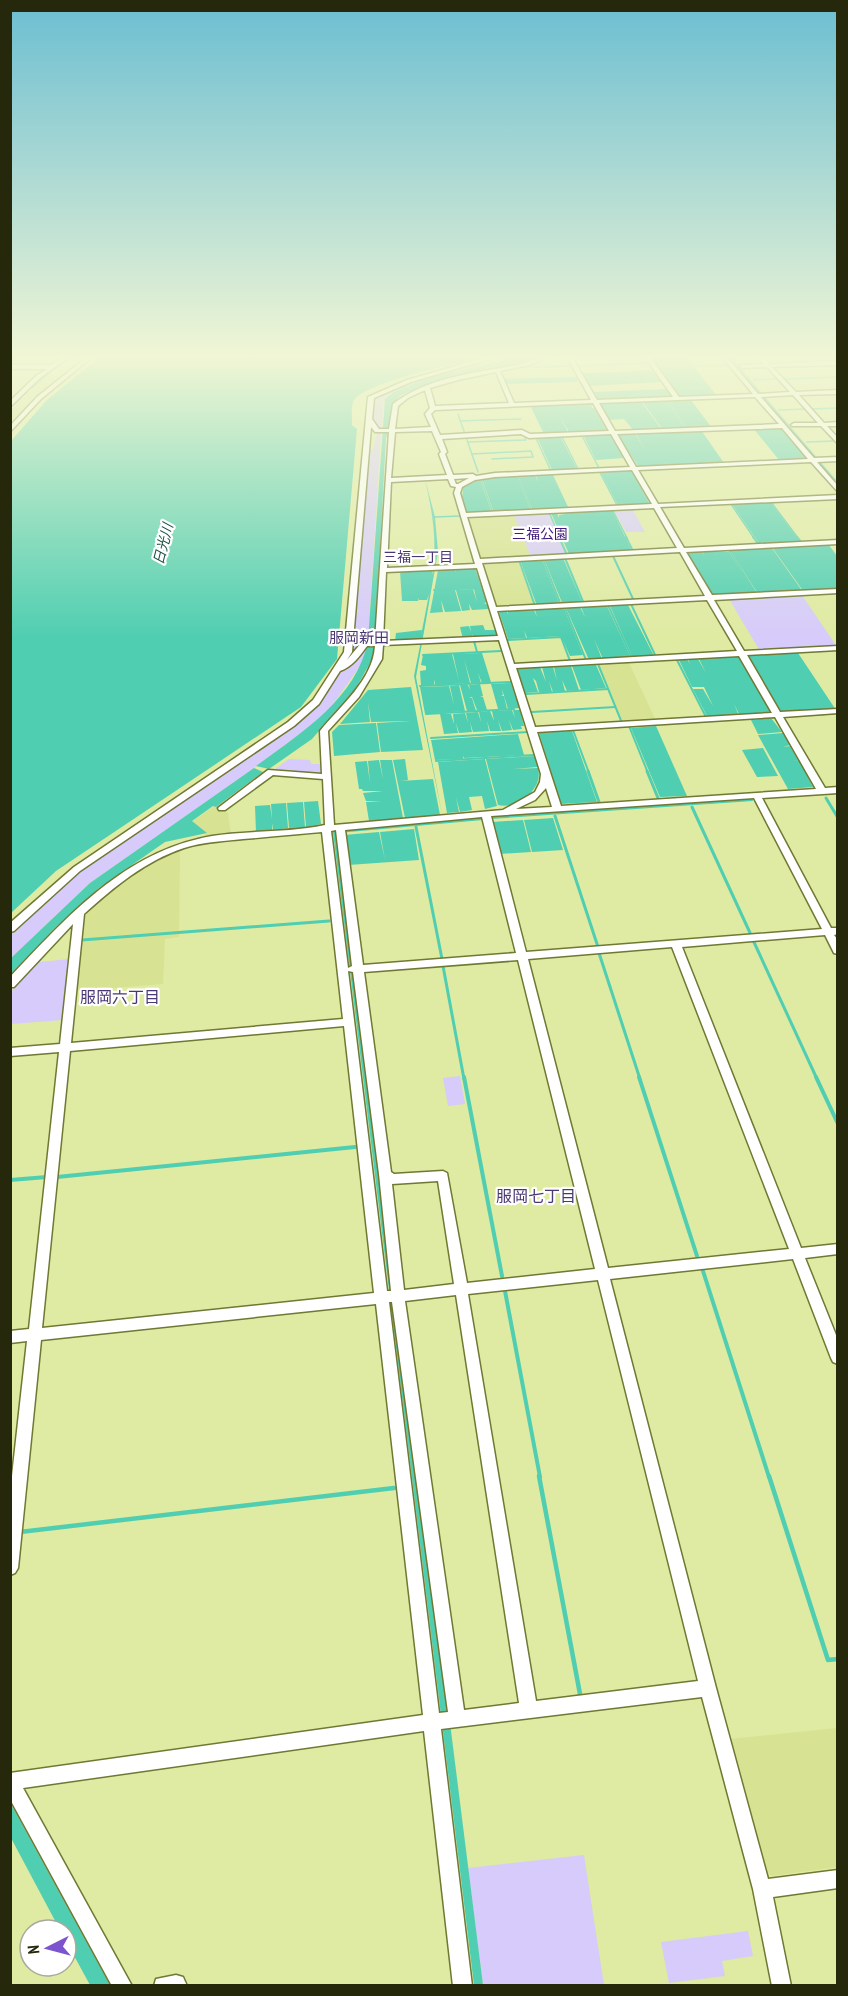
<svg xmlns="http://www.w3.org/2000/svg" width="848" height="1996" viewBox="0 0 848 1996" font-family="'PT Sans Narrow','Noto Sans JP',sans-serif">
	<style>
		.built { fill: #d7e392 }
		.green { fill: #d6cbfa }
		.water { fill: #50ceb1 }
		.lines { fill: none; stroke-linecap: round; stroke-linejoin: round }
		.stream-far4 { stroke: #50ceb1; stroke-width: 1.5 }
		.stream-far3 { stroke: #50ceb1; stroke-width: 2 }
		.stream-far2 { stroke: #50ceb1; stroke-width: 3 }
		.stream-far1 { stroke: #50ceb1; stroke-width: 4 }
		.stream { stroke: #50ceb1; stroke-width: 4.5 }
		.minor-casing { stroke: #707833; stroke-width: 3 }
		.minor { fill: #fff; fill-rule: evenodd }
		.labels { text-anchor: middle; stroke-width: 4.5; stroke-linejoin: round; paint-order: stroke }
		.far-park-label { font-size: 14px; fill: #421c7b; stroke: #fff }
		.far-water-label { font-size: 14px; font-style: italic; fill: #1b5043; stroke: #fff }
		.far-neighbourhood-label { font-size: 14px; fill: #4a3774; stroke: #fff }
		.far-quarter-label { font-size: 15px; fill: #4a3774; stroke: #fff }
		.neighbourhood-label { font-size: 16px; fill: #4a3774; stroke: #fff }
	</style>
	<rect width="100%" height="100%" fill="#dfeaa2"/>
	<g class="built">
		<polygon points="48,375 61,377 44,389 11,422 11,410"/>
		<polygon points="514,515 531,557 480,558 467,517"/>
		<polygon points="518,560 535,606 497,608 482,563"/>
		<polygon points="629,663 656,721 623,723 599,664"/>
		<polygon points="214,806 228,813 231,835 202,837 207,833 191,824 191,822"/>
		<polygon points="180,850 179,937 165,939 163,984 74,991 84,915 109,892 141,869"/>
		<polygon points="837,1728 837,1867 772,1876 764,1871 730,1739"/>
	</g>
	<g class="green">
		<polygon points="497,357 518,357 420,383 405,388 383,403 382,430 379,430 371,417 374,396 426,376"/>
		<polygon points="384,431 381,433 368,644 343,667 356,600 367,458 373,448 377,433"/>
		<polygon points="633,510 645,532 626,532 614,511"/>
		<polygon points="549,513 567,555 531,557 514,515"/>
		<polygon points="802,595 837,647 760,651 729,599"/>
		<polygon points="368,645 365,659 326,714 254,768 90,883 11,958 11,933 70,878 293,725 340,672 357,657"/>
		<polygon points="289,759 310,760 311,764 320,764 323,775 274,770"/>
		<polygon points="70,959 63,1020 11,1024 10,993 39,962"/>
		<polygon points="460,1076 465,1104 448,1106 443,1078"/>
		<polygon points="584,1855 604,1985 483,1985 468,1868"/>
		<polygon points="748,1931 753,1956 722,1961 725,1976 669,1983 661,1942"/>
	</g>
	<g class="water">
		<path d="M100,357h383c-24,6 -121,25 -130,45 -2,6 -1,16 -1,23l5,4 -20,230 -36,48 -245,164 -45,42v-472l36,-41z"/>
		<path d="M518,357h21l-116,29 -22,9 -10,11 -1,25 -4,7 -12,218 -18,32 -44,51 -43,30 -13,-3c45,-33 100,-67 112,-125l17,-242c20,-20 102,-34 133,-42z"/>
		<polygon points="649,357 685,357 715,396 681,397 675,394"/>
		<polygon points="726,357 731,357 837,481 837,487"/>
		<polygon points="653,370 661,382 588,386 582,373 616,372 619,376 617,372"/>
		<polygon points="576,377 578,381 576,382 505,384 503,379"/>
		<polygon points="667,389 673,397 598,400 595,396 597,395 593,392"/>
		<polygon points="690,399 712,428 688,429 667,400"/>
		<polygon points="665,400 686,429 663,430 642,401"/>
		<polygon points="641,401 662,430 634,431 624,419 609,420 598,402"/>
		<polygon points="591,403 592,408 594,408 607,431 570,434 554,406 568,434 550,435 548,432 543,432 530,405"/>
		<polygon points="782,427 809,459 779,460 753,428"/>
		<polygon points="701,430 724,463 638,466 617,434 635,433 651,461 637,433"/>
		<polygon points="611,434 624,458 596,460 583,435"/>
		<polygon points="560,436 577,469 552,470 537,437"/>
		<polygon points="631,470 651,506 619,507 600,472"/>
		<polygon points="535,475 538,482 536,475 553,475 569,509 533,511 518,476"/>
		<polygon points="517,476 531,511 494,513 482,479"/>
		<path d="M425,479l10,38 3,35 -22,125 26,137 -28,-138 7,-35 -26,1 1,-9 26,-3 -1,6 8,-42 -2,6h-8v-2l-1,3h-16l-2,-30 32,-1v5c6,-34 0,-64 -7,-96z"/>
		<polygon points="480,479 492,513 467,514 462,499 463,487"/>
		<polygon points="771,503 801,543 760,545 732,504"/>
		<polygon points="612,510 632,551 569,554 551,513 557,513 559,518 559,515 565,514 565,512"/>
		<polygon points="829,545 837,556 837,590 805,591 774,548"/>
		<polygon points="772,548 803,592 758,594 730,550"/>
		<polygon points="701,551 704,555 702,551 729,552 756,594 712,596 686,552"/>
		<polygon points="563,558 583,604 563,605 544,559"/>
		<polygon points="542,559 560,605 537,606 520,560"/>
		<polygon points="475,568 482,588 446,590 455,590 461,611 445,612 441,600 443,612 430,613 438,570 455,569 456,572 456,569"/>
		<polygon points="473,589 477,602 474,589 483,589 488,602 484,603 488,605 489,609 472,610 469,604 470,610 462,611 456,590"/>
		<polygon points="628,605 654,656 632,656 610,606"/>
		<polygon points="607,606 631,658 603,659 594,639 602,659 589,660 566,608 580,607 585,617 581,607"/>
		<polygon points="564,608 583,655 570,656 561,636 527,638 524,630 526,638 508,639 499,612 507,611 508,614 508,611 534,610 537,617 535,610"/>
		<polygon points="483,625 485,630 495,630 497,637 474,638 472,634 473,638 463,639 460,627 469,626 471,632 470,626"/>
		<polygon points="482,653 491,682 482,683 478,673 481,683 471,683 464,659 470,683 435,685 434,679 434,685 421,686 420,671 426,670 426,666 421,665 423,655 452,654 459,681 453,654"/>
		<polygon points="798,653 836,710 781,714 748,656"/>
		<polygon points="738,656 772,714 740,716 734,704 739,716 708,718 693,689 703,689 713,706 704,687 692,687 679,660 687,659 690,664 688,659 698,659 706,673 699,659"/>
		<polygon points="596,665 606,688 581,690 572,666"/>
		<polygon points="571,666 579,690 567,691 562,680 565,691 553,692 549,681 552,692 539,692 536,681 533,678 538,692 525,693 517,669 540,667 546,682 542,667 553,667 557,681 554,667"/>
		<polygon points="511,683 515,695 513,695 516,695 520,708 508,709 502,689 503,695 501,696 504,696 507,709 498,709 491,684"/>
		<polygon points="480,684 483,696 480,697 483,697 487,710 477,710 472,697 469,698 472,698 476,711 467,711 460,685 468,685 470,690 469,685"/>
		<polygon points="459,685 465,711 425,714 420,687 449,686 454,705 450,686"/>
		<polygon points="411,687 423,750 381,752 377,723 411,721 371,722 368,702 370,722 340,724 368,690"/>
		<polygon points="512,710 515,718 513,710 520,710 524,726 521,726 522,729 513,730 509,720 512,730 502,731 498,720 501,731 490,731 487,721 489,731 473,732 470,722 472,732 459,733 456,723 458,733 444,734 440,714 451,714 454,724 453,714 465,713 468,723 466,713 478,712 481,722 479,712 490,711 494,721 492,711"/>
		<polygon points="771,718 782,732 758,734 751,720"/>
		<polygon points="376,723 380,752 334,756 332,732 339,725"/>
		<polygon points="656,726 687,796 660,797 631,728"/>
		<polygon points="572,731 597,802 561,804 539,733"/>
		<polygon points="783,733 790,745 783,747 790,746 798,760 791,761 799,760 813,787 788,789 758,735"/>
		<polygon points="518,734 524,755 464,758 463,756 463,759 435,760 431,740"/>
		<polygon points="763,748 778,776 757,777 742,750"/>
		<path d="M535,756l3,11 -25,2 25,-1c6,21 -21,42 -40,37l-12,-46z"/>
		<polygon points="405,759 408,780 400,781 433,779 440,815 405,818 393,760"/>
		<polygon points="485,759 497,806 485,809 482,796 469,797 472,810 460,812 456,797 459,812 447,813 438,762"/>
		<polygon points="379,760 383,779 380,760 392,760 403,818 369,821 366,802 382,801 366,801 363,793 383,791 363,791 362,789 359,789 355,762 367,761 370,783 368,761"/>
		<polygon points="254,768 263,772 216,807 213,806 192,821 207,833 165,842 99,888 54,929 11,976 11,958 90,883"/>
		<polygon points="752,799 753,801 491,819 491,816"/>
		<polygon points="318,801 321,824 306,827 304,802"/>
		<polygon points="303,802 305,827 289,828 287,803"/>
		<polygon points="286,803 288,828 273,830 272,823 272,830 256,832 255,806 270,805 272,819 271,804"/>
		<polygon points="482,817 483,820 338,833 483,1985 474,1985 333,832"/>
		<polygon points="553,818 563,850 532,852 524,820"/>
		<polygon points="523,820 531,852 500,854 492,822"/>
		<polygon points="414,829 419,860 348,865 344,835 379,832 385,860 380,832"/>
		<polygon points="11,1804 110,1985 90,1985 66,1941 66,1930 60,1930 11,1838"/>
	</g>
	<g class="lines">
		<g class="stream-far4">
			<polyline points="566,357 571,366"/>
			<polyline points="686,357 716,396"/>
			<polyline points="532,364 534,367 571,366"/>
			<polyline points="10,366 16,357"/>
			<polyline points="56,366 71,357"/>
			<polyline points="577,366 648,363"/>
			<polyline points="693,366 729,365"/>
			<polyline points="573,369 575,373"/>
			<polyline points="659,371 696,370"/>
			<polyline points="784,379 838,377"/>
			<polyline points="754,380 778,379"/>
			<polyline points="32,388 55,368"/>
			<polyline points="666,400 687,429"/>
			<polyline points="593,404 609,432"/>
			<polyline points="554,406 568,434"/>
			<polyline points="10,408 28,391"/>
			<polyline points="536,409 555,409"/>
			<polyline points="812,409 838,408"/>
			<polyline points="779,410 805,409"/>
			<polyline points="458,414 465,434"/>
			<polyline points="548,420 561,420"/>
			<polyline points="460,421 521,419"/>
			<polyline points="636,432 651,461"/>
			<polyline points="581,434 599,468"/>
			<polyline points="561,435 578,469"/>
			<polyline points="535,436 551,471"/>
			<polyline points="466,437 478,472"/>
			<polyline points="468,442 526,440 523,434"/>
			<polyline points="807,442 834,441"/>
			<polyline points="777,449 800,448"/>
			<polyline points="472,454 531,451 533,457 492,459"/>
			<polyline points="596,472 599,471 618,507"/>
			<polyline points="517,475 532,511"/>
			<polyline points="481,479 493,513"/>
			<polyline points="771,502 798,538"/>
			<polyline points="731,504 754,538"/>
			<polyline points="612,509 627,538"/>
			<polyline points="549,512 560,538"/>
			<polyline points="435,517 460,516"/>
		</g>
		<g class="stream-far3">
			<polyline points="559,537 567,555"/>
			<polyline points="626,537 633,551"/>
			<polyline points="753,537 759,545"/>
			<polyline points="797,537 802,543"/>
			<polyline points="773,547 805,592"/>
			<polyline points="729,550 757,595"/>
			<polyline points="613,556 634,601"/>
			<polyline points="565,558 584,604"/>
			<polyline points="543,559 561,605"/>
			<polyline points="519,560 535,606"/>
			<polyline points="434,590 481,588"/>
			<polyline points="631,604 656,657"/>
			<polyline points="608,605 632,658"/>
			<polyline points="565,608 586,660"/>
			<polyline points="508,640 561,637 570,661"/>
			<polyline points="474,641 477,652"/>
			<polyline points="423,655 501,651"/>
			<polyline points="677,660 707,719"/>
			<polyline points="598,664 622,723"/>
			<polyline points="420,686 511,682"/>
			<polyline points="526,694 608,689"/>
			<polyline points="532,712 615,707"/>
			<polyline points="426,714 514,709"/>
			<polyline points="815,715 838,713"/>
			<polyline points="629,726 648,773"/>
			<polyline points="573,730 589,773"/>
			<polyline points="431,738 528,732"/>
			<polyline points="436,761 534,755"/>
		</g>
		<g class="stream-far2">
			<polyline points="588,771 599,802"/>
			<polyline points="647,771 658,798"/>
			<polyline points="826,798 838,818"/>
			<polyline points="692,807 751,935"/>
			<polyline points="555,816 598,947"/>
			<polyline points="416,827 442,959"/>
			<polyline points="82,940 329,921"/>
			<polyline points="753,940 817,1079"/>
			<polyline points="599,953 640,1079"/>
			<polyline points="443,966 464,1079"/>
		</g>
		<g class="stream-far1">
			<polyline points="464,1077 502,1276"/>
			<polyline points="639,1077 697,1256"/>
			<polyline points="816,1077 838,1124"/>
			<polyline points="57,1177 355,1147"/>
			<polyline points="10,1180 47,1177"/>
			<polyline points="703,1271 769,1477"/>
			<polyline points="505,1291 540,1477"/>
		</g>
		<g class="stream">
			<polyline points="539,1476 580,1694"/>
			<polyline points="769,1476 828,1660 838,1659"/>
			<polyline points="20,1532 394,1488"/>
		</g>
		<g class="minor-casing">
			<g id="minor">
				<polygon points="63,357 69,357 40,378 10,407 10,401 36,376 47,369 10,369 10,365 51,365"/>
				<polygon points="87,357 92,357 41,399 10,432 10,426 37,397"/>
				<path d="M487,357h9l-85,25 -37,16 -2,21 7,10h10l4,-25c34,-27 82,-31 123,-39 11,-2 20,-8 31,-8l-17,8 -30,6 14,32 77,-3 -24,-43h5l25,43 76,-3 -28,-40h5l29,40 74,-3 -31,-37h5l31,37 32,-2 -23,-25 -25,1 -2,-3 24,-1 -5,-7h5l6,7 68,-3v4l-66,2 24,25 42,-2v4l-39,1 25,28 14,-1v4h-11l11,12v6l-17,-18h-29l-1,-1 3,-2h24l-25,-28 -32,2 53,61 24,-1v4l-21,1 21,24v6l-27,-30 -173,8 20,34 180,-9v4l-178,8 24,41 154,-8v4l-152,8 26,43 126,-6v4l-124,7 30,51 94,-5v4l-91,5 33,57 58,-3v4l-55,4 42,71 13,-1v6l-76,5 69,130h7v6l-4,1 4,5v14l-4,-1 -9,-18 -143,12 119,301 37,-4v10l-33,4 33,82v24l-5,-2 -2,-4 -38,-99 -183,20 106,409 52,191 70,-9v18l-65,9 18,89h-19l-19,-97 -51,-192 -261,32 31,257h-19l-29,-255 -401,57 109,198h-20l-102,-187v-26l413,-58 -47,-411 -335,36 -23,228 -3,5 -5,2v-81l17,-153 -17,2v-12l19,-2 30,-277 -49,4v-8l50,-4 13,-120 -59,63h-4v-10c58,-61 115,-126 202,-141 37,-6 76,-3 113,-11l-2,-46 -50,-4 -48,35h-6l-1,-2 50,-38 54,4 -2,-43c20,-25 53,-51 55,-85h-8c-7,10 -15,21 -27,25l-21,33 -25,22 -214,145 -66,60 -4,1v-9l64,-56 214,-145 25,-22 31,-48 24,-255 39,-17zM496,372l13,31 -74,3 -5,-18 28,-8zM425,390l5,18 -5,6 6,13 -36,2 3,-23 10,-8zM755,397l24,27 -164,7 -16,-28zM593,403l16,28 -79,3 -8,-4 -82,5 -9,-21 4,-4zM371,427l4,5h14l-14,209 -13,1 -15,18 5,-8zM782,428l26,31 -172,8 -19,-33zM432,431l9,21 -2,2 8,21 -56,3 4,-46zM521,434l8,4 82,-4 19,33 -135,6 -19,3 -3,-2 -20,1 -8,-21 2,-2 -5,-13zM632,470l20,34 -186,9 -6,-20 2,-6 13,-7 20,-3zM469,478l-11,6h-2l-2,-5zM448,479l3,7 5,1 -2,6 21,71 -88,4 4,-86zM654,508l23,40 -197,11 -13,-42zM680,552l25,44 -209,11 -14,-44zM477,568l21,68 -115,5 3,-69zM707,600l30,51 -223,13 -17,-53zM499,640l42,134 -1,8 -5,10 -32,18 -169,15 -6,-94 31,-34 23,-38 1,-14zM739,656l33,57 -237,14 -19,-59zM775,717l41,72 -255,17 -24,-74zM546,788l6,19 -36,2 19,-9zM754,798l68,131 -296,23 -35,-136zM482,817l34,136 -153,12 -18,-135zM336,830l16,136 -4,2 -17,-137zM322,832l21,187 -272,24 13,-129c30,-27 61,-53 100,-66 19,-6 40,-7 59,-9 27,-2 53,-5 79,-7zM672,947l117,302 -181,19 -80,-309zM518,960l77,309 -128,14 -20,-110 -4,-2 -49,3 -3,-2 -27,-200zM348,971l5,1 26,202 12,117h-4zM344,1026l30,267 -332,35 28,-277zM438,1181l16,103 -50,6 -12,-106zM598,1280l100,401 -162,20 -68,-407zM456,1295l63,408 -55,7 -59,-409zM389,1302h3l56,410 -9,1z"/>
				<polygon points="176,1975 183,1977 187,1986 154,1986 156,1979"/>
			</g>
		</g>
		<use href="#minor" class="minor"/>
	</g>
	<linearGradient id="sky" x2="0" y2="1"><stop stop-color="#6bbed2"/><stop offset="0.56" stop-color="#f1f6d5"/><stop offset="1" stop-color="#f1f6d5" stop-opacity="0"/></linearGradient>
	<rect width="848" height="637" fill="url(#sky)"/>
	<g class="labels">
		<g class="far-park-label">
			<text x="540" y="539">三福公園</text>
		</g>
		<g class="far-water-label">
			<text transform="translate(163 544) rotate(-76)" y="5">日光川</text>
		</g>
		<g class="far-neighbourhood-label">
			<text x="418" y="562">三福一丁目</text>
		</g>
		<g class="far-quarter-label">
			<text x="359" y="643">服岡新田</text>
		</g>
		<g class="neighbourhood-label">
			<text x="120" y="1003">服岡六丁目</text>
			<text x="536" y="1202">服岡七丁目</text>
		</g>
	</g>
	<rect width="848" height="1996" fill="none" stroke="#25280b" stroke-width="24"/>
	<g transform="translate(48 1948) rotate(264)"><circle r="28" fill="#ffffff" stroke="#a8a99d" stroke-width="1.5"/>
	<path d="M0-4.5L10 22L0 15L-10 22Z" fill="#7c54cd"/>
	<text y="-9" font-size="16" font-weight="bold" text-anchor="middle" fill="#25280b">N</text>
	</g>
</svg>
